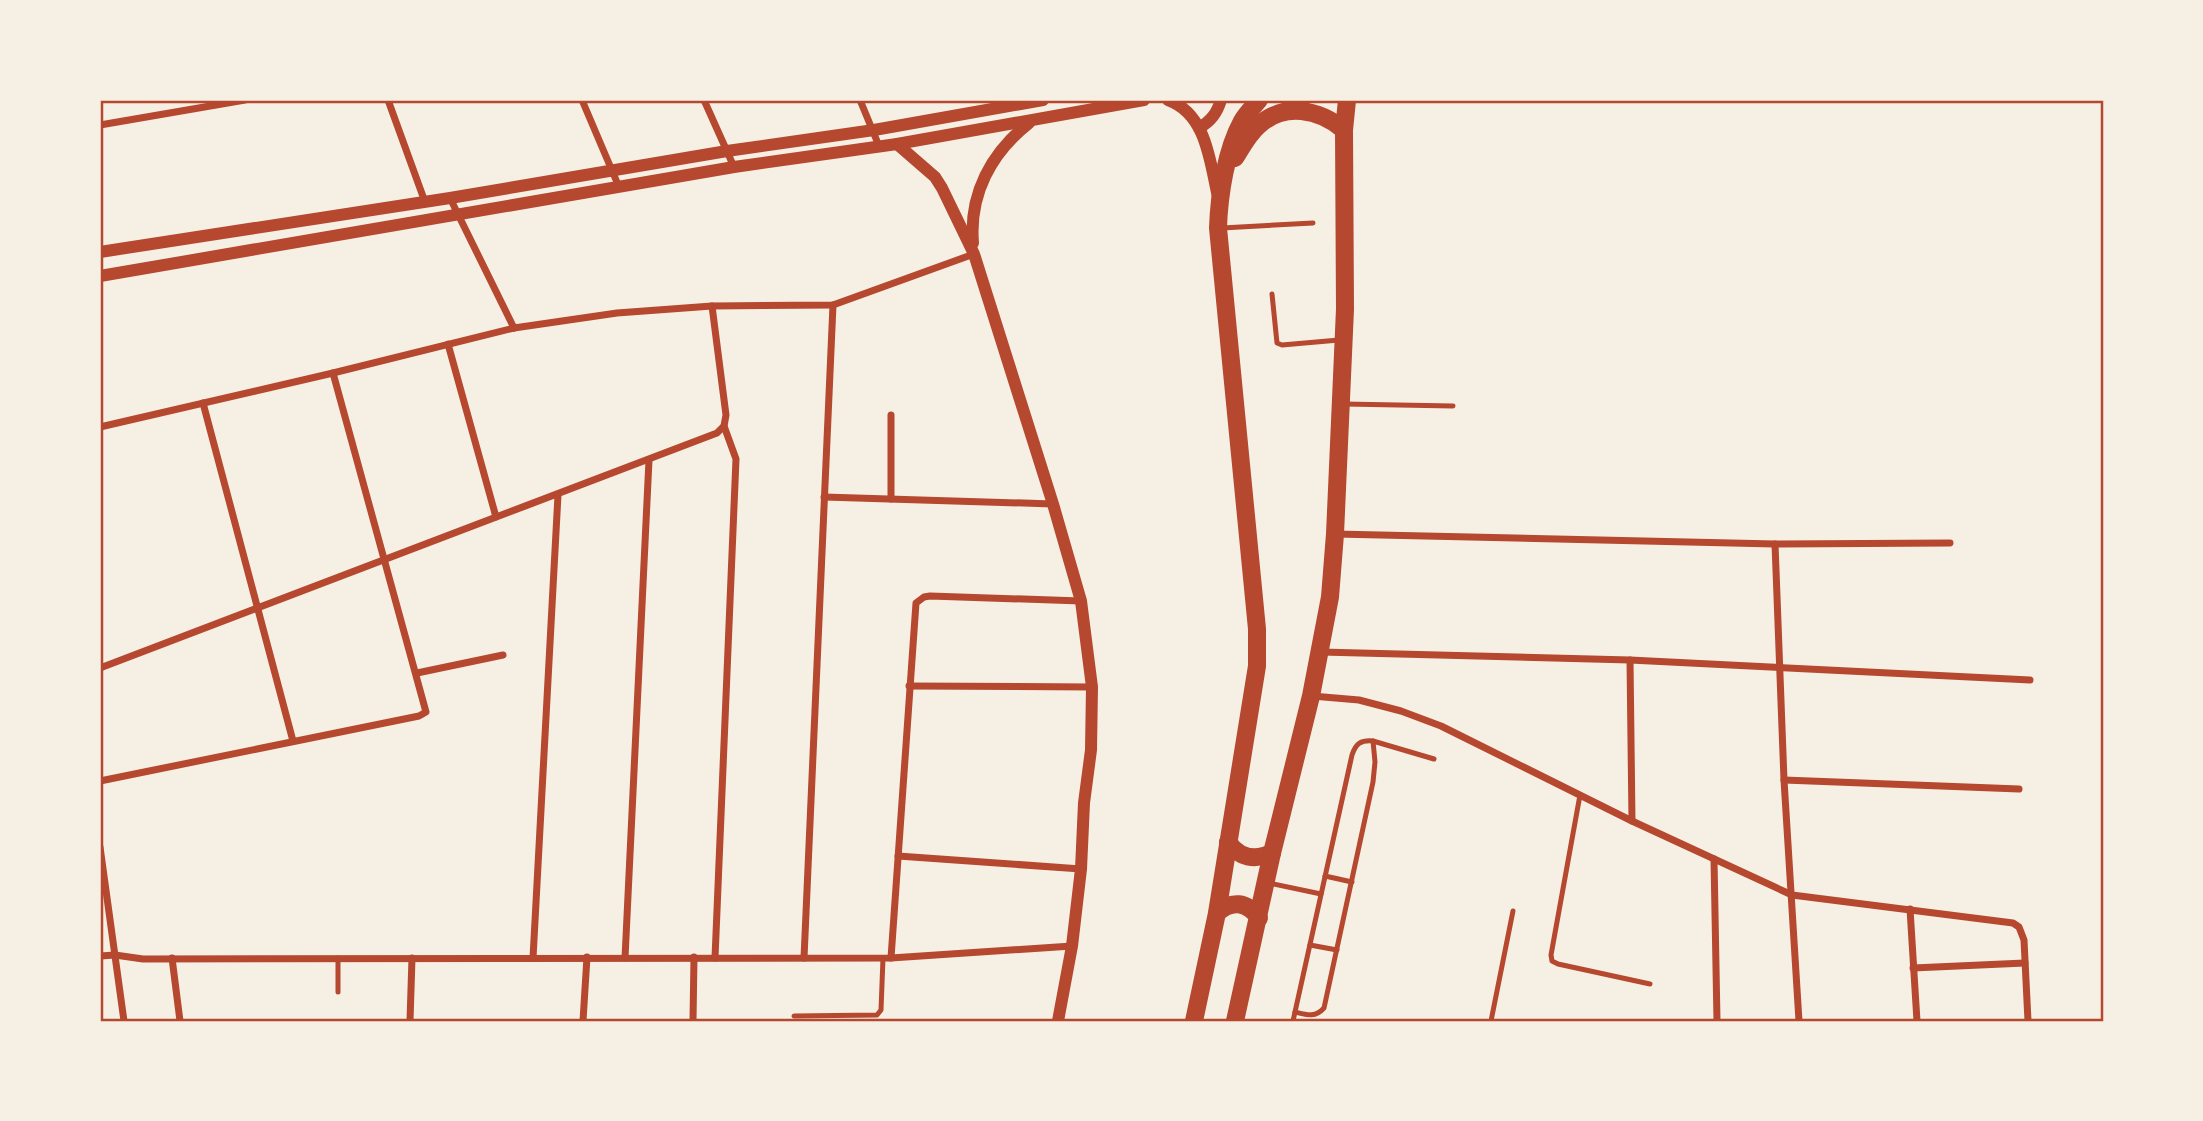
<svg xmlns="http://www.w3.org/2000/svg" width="2203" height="1121" viewBox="0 0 2203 1121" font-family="'Fira Sans Condensed',sans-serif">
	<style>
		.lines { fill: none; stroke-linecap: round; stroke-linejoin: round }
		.service { stroke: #b5482f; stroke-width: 5 }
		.minor { stroke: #b5482f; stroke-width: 7 }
		.tertiary { stroke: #b5482f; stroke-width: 12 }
		.primary { stroke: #b5482f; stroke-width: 18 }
		.neatline { fill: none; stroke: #b5482f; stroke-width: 2.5 }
	</style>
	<rect width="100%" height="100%" fill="#f6efe4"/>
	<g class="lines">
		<g class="service">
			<polyline points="1222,228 1313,223"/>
			<polyline points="1272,294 1277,343 1282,345 1339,340"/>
			<polyline points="1344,404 1453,406"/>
			<polyline points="1580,795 1551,955 1552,961 1558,964 1650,984"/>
			<polyline points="1325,876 1352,882"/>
			<polyline points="1269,883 1321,894"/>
			<polyline points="1310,945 1337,950"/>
			<polyline points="338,958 338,992"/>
			<path d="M1295,1012c12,3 20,6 29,-4l49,-226 2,-20 -2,-21"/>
			<polyline points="794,1016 877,1015 881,1010 883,958"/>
			<path d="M1293,1021l59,-266c4,-12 9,-15 21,-14l61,18"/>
			<polyline points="1491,1021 1513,911"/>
		</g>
		<g class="minor">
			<polyline points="388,100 425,202"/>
			<polyline points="582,100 619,187"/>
			<polyline points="704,100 734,167"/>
			<polyline points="860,100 879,146"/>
			<polyline points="100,125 245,100"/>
			<polyline points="450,198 514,328"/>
			<polyline points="448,344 496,517"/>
			<polyline points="203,403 293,741"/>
			<polyline points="891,415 891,499"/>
			<polyline points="100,427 333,373 514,328 617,313 712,306 833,305 974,254"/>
			<polyline points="824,497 1053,504"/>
			<polyline points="1335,534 1775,544 1950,543"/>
			<polyline points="1775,544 1784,780 1799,1021"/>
			<polyline points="1321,652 1630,660 2030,680"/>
			<polyline points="1630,660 1632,821"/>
			<polyline points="100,668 717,433 724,426 726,415 712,306"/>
			<polyline points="417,673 503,655"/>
			<polyline points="909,686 1092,687"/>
			<polyline points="1312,696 1359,700 1401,711 1441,726 1632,821 1792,895 2013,923 2019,927 2024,940 2028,1021"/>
			<polyline points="1784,780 2019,789"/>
			<polyline points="100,781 419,716 426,712 333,373"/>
			<polyline points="100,847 124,1021"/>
			<polyline points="898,856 1081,869"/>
			<polyline points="1714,859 1717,1021"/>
			<polyline points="1910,909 1917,1021"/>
			<polyline points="100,956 115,955 143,959 891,958 1072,946"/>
			<polyline points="172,958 180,1021"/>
			<polyline points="533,958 558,495"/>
			<polyline points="625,958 649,460"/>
			<polyline points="715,958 736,459 724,426"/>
			<polyline points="804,958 833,305"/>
			<polyline points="891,958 916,603 924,597 930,596 1081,601"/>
			<polyline points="1913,968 2025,963"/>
			<polyline points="410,1021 412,958"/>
			<polyline points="583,1021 587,957"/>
			<polyline points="693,1021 694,957"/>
		</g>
		<g class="tertiary">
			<path d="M1168,100c39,14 42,63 50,97"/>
			<path d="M1199,128c12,-7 18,-15 22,-28"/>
			<polyline points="897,144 935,177 942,188 974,254 1053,504 1081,601 1092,687 1091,750 1084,803 1081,869 1072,946 1058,1021"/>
			<path d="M973,243c-4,-49 18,-90 56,-120"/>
			<polyline points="100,252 450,198 727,151 874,130 1043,100"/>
			<polyline points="100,276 734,167 897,144 1144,100"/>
		</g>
		<g class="primary">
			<path d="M1235,158c7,-11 13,-23 23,-32 26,-24 61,-17 86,4"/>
			<path d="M1228,842c11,16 27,19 44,11"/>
			<path d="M1217,913c14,-13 30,-12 42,5"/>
			<path d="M1194,1021l23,-108 40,-247v-37l-39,-401c1,-33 8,-78 24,-107 4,-7 11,-14 17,-21"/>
			<polyline points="1235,1021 1272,853 1311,696 1330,597 1335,534 1345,309 1344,130 1347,100"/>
		</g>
	</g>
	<rect width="2203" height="1121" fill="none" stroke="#f6efe4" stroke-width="203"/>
	<rect x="102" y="102" width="2000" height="918" class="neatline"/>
</svg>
